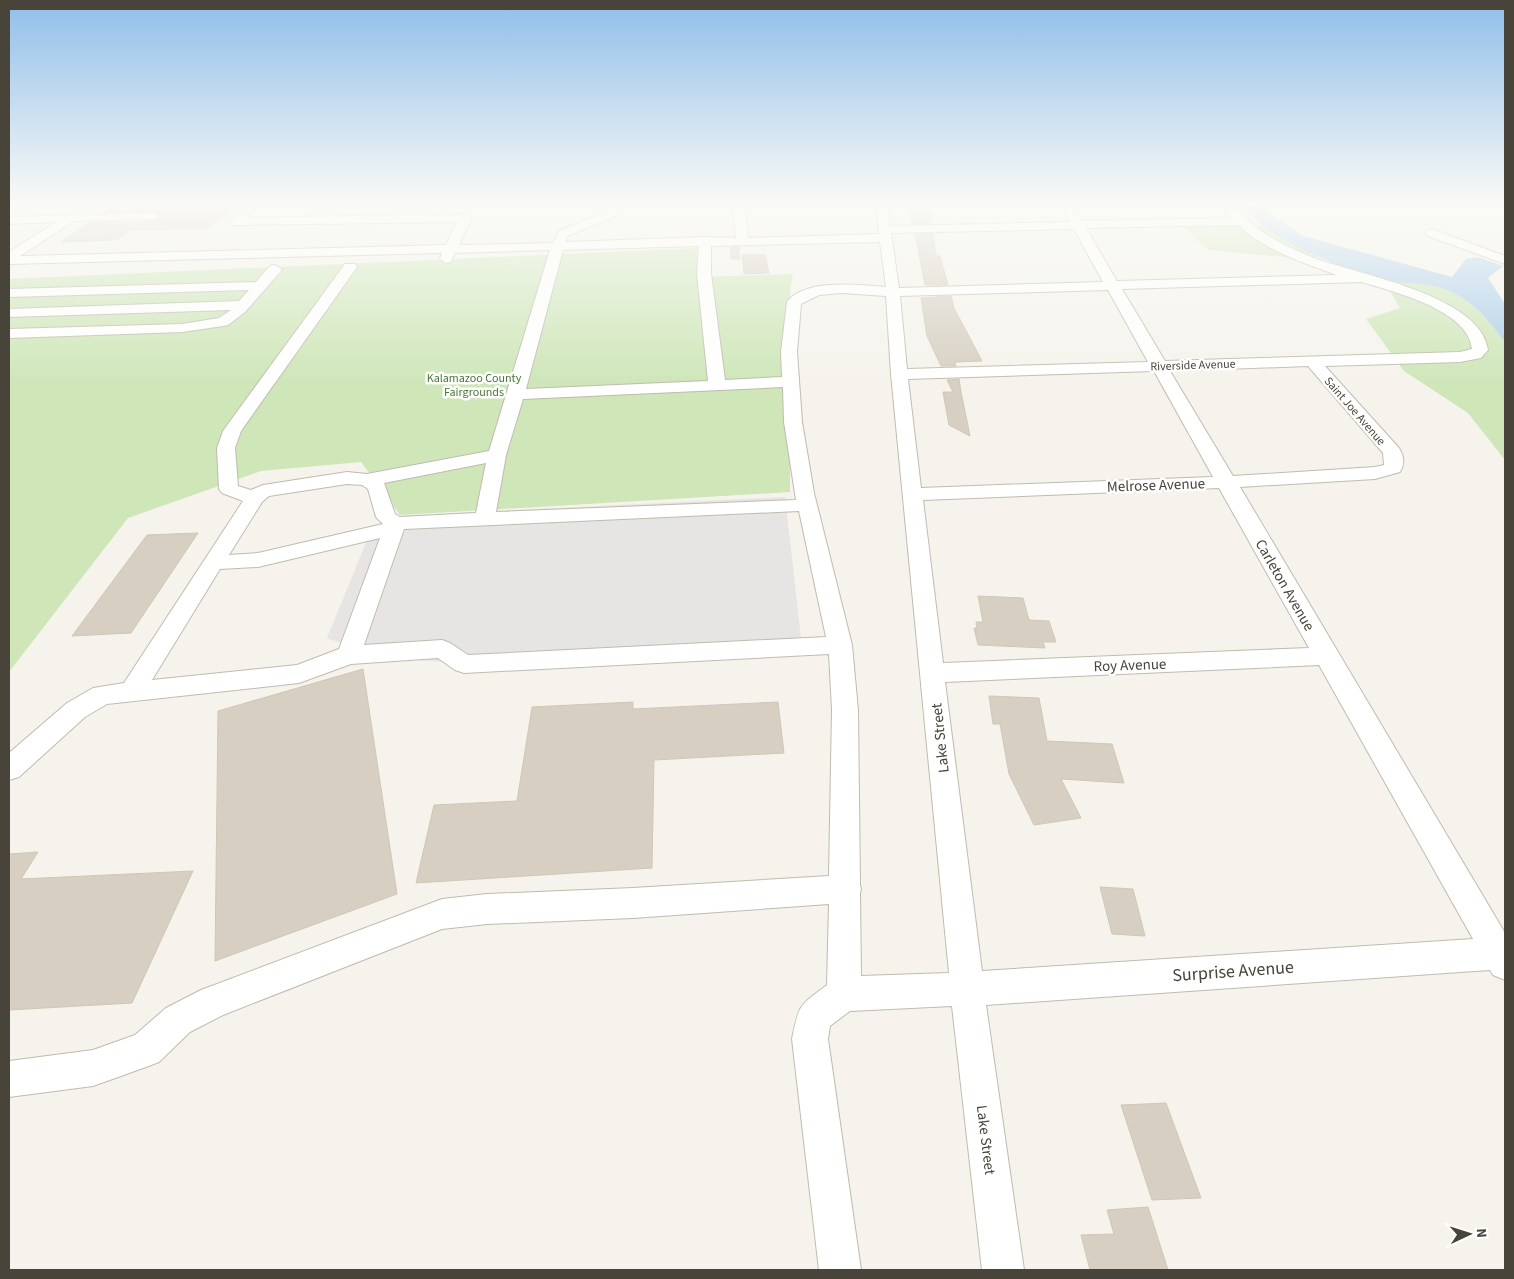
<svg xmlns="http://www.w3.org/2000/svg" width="1514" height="1279" viewBox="0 0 1514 1279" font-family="'Source Sans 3',sans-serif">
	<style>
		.green { fill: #cee6b8 }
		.parking { fill: #e7e5e3 }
		.water { fill: #adceec }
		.building { fill: #d6cfc2; stroke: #d0c7b5 }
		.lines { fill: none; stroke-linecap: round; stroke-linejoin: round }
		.minor-tunnel { stroke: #d3d0c8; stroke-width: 13; stroke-dasharray: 13 6; stroke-linecap: butt }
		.minor-casing { stroke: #c0bbaf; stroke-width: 2 }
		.minor { fill: #fff; fill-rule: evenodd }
		.labels { text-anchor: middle; stroke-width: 5; stroke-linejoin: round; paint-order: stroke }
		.far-street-label { font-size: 12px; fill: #49443a; stroke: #fff }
		.far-park-label { font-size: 12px; fill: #467730; stroke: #fff }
		.street-label { font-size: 15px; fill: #49443a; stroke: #fff }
		.near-street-label { font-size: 18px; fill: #49443a; stroke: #fff }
	</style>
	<rect width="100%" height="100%" fill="#f5f3ec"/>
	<g class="green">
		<polygon points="1212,223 1267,226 1322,257 1296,258 1208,250 1182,225"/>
		<polygon points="697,248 699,277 793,274 790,291 790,492 400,515 361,462 261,471 128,518 9,672 9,279"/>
		<polygon points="1412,274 1468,290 1505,331 1505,460 1468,413 1404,371 1366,319 1400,308 1383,279"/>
	</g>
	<polygon class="parking" points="785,497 803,655 526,667 382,658 327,638 367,540 392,516"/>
	<path class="water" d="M1243,205h13l47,31 149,41 14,-18 12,-2 25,9 -15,12 17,26v38c-11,-15 -26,-34 -42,-44 -29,-18 -51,-12 -81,-19 -38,-10 -119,-40 -139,-74z"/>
	<g class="building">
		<polygon points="235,205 209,228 130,230 117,240 61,242 88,223 154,221 162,217 154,211 102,213 112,206"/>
		<polygon points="909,211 927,211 930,213 932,223 913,224"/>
		<polygon points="915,234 933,234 936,256 940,256 948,285 925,285"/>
		<polygon points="742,255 765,255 769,273 744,274"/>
		<polygon points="951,296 954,308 982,361 955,362 956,366 941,366 927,336 921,298"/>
		<polygon points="959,379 961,392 970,436 949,425 943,392 953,392 947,380"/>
		<polygon points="198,533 131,633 72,636 147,535"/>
		<polygon points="978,596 1023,598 1029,620 1049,621 1056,642 1043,642 1045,648 978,645 974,628 977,628 976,622 983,622"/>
		<polygon points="363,669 397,894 215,961 218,711"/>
		<polygon points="989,696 1039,698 1047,741 1112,744 1124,783 1061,779 1081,818 1034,825 1009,774 1000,724 993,724"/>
		<polygon points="633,702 633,709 778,702 784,753 654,760 652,868 416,883 434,805 517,801 532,707"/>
		<polygon points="38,852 21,879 193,871 132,1003 9,1010 9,854"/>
		<polygon points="1100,887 1133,889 1145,936 1112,934"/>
		<polygon points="1166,1103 1201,1198 1152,1200 1121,1105"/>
		<polygon points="1148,1207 1168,1270 1090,1270 1081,1235 1114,1234 1107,1210"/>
	</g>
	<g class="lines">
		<polyline class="minor-tunnel" points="730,253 740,253"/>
		<g class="minor-casing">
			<g id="minor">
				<path d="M611,205h11l-5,10 -49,21 -3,6 139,-5 32,1 -3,-33h11l4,33 131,-4 -3,-29h11l3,21 180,-4 -9,-17h10l10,16 151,-3 -10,-13h12c19,25 46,39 75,51 44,18 172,38 179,94l-7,8 -21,4 -135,4 74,82c5,8 6,16 1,24l-25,7 -135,8 265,446v47l-12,-5 -3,-5 -504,35 38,265h-42l-30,-264 -102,5 -20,15 -2,13 33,231h-42l-27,-231c7,-35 7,-33 35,-54l2,-81 -196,14 -146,6 -45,5 -219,86 -33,17 -31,30 -13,5 -53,19 -84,11v-36l84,-11 42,-15 31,-27 35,-18 241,-91 45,-5 146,-6 196,-12 3,-166 -3,-56 -365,19 -9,-3 -17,-12 -87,6 -52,19 -192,21 -22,13 -66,60 -10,3v-27l58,-50 26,-15 31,-5 119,-182 -21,-8 -3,-4 -2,-41 6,-17 122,-167h10l2,3 -116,164 -6,17 3,38 13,4 12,-5 84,-13 20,2 122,-23 61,-201 -95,3 -4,9 -5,1 -6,-4 2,-6 -433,11v-12l47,-30 -47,2v-7l145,-4 6,3 -6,3 -80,2 -54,35 426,-11 11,-23 -226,3 -2,-3 14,-9 4,1 2,2 -2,2 218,-4 6,4 -12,27 94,-2 6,-12 49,-20zM1238,225c27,25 65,38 99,50l-220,6 -31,-53zM1074,229l29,53 -204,6 -8,-55zM880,242l6,45c-26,-2 -81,-9 -99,15l-6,50 1,25 -57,3 -14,-107v-27zM699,246l-2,27 11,108 -182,8 37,-139zM1361,282c31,9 108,28 111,67l-12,3 -295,9 -43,-72zM1108,290l40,72 -241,7 -7,-73zM842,293l44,3 5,78 58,599 -88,3 -1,-83 1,-4 -1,-4 -2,-175 -6,-65 -38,-152 -12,-71 -5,-70 4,-48 18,-9zM1308,366l75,87 1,12 -9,2 -142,9 -63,-105zM1154,371l59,106 -292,11 -13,-109zM783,387l1,35 12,78 -300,12 10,-57 17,-56zM486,463l-10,50 -76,4 -5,-3 -11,-31zM347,484l15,1 6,4 8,28 7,7 -125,29 -29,2 33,-53 7,-6zM1219,488l90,160 -366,15 -20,-163zM799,511l27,126 -358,18 -18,-12 -8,-3 -78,5 40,-116zM380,538l-41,111 -42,16 -145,15 68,-111 38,-2zM1319,665l154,274 -491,32 -37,-289z"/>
				<polygon points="1432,229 1505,256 1505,264 1428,236 1426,233 1428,230"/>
				<polygon points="275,265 282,269 280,272 245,312 228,325 223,326 182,332 9,338 9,329 182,324 219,318 231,310 9,317 9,309 239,301 249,290 9,297 9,289 256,282 270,266"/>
			</g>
		</g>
		<use href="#minor" class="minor"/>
	</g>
	<linearGradient id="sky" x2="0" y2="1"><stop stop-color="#90beea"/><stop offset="0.53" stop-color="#fafaf6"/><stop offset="1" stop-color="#fafaf6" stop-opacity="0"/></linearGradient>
	<rect width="1514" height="384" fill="url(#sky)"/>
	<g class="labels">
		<g class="far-street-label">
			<text transform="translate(1193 365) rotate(-2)" y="4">Riverside Avenue</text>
			<text transform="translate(1355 411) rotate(49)" y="4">Saint Joe Avenue</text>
		</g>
		<g class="far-park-label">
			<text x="474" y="382">Kalamazoo County<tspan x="474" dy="14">Fairgrounds</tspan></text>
		</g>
		<g class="street-label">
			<text transform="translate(1156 485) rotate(-2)" y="5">Melrose Avenue</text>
			<text transform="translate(1285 585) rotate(60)" y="5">Carleton Avenue</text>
			<text transform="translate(1130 665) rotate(-2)" y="5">Roy Avenue</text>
			<text transform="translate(940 738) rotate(-96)" y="5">Lake Street</text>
			<text transform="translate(986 1140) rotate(83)" y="5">Lake Street</text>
		</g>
		<g class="near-street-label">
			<text transform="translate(1233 971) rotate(-4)" y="6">Surprise Avenue</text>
		</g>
	</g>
	<rect width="1514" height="1279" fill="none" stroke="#49443a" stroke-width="20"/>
	<g transform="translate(1469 1234) rotate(86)" stroke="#ffffff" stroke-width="4" paint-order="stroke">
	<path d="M0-4L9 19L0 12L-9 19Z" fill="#49443a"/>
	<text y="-8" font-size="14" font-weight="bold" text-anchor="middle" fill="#49443a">N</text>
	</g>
</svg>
